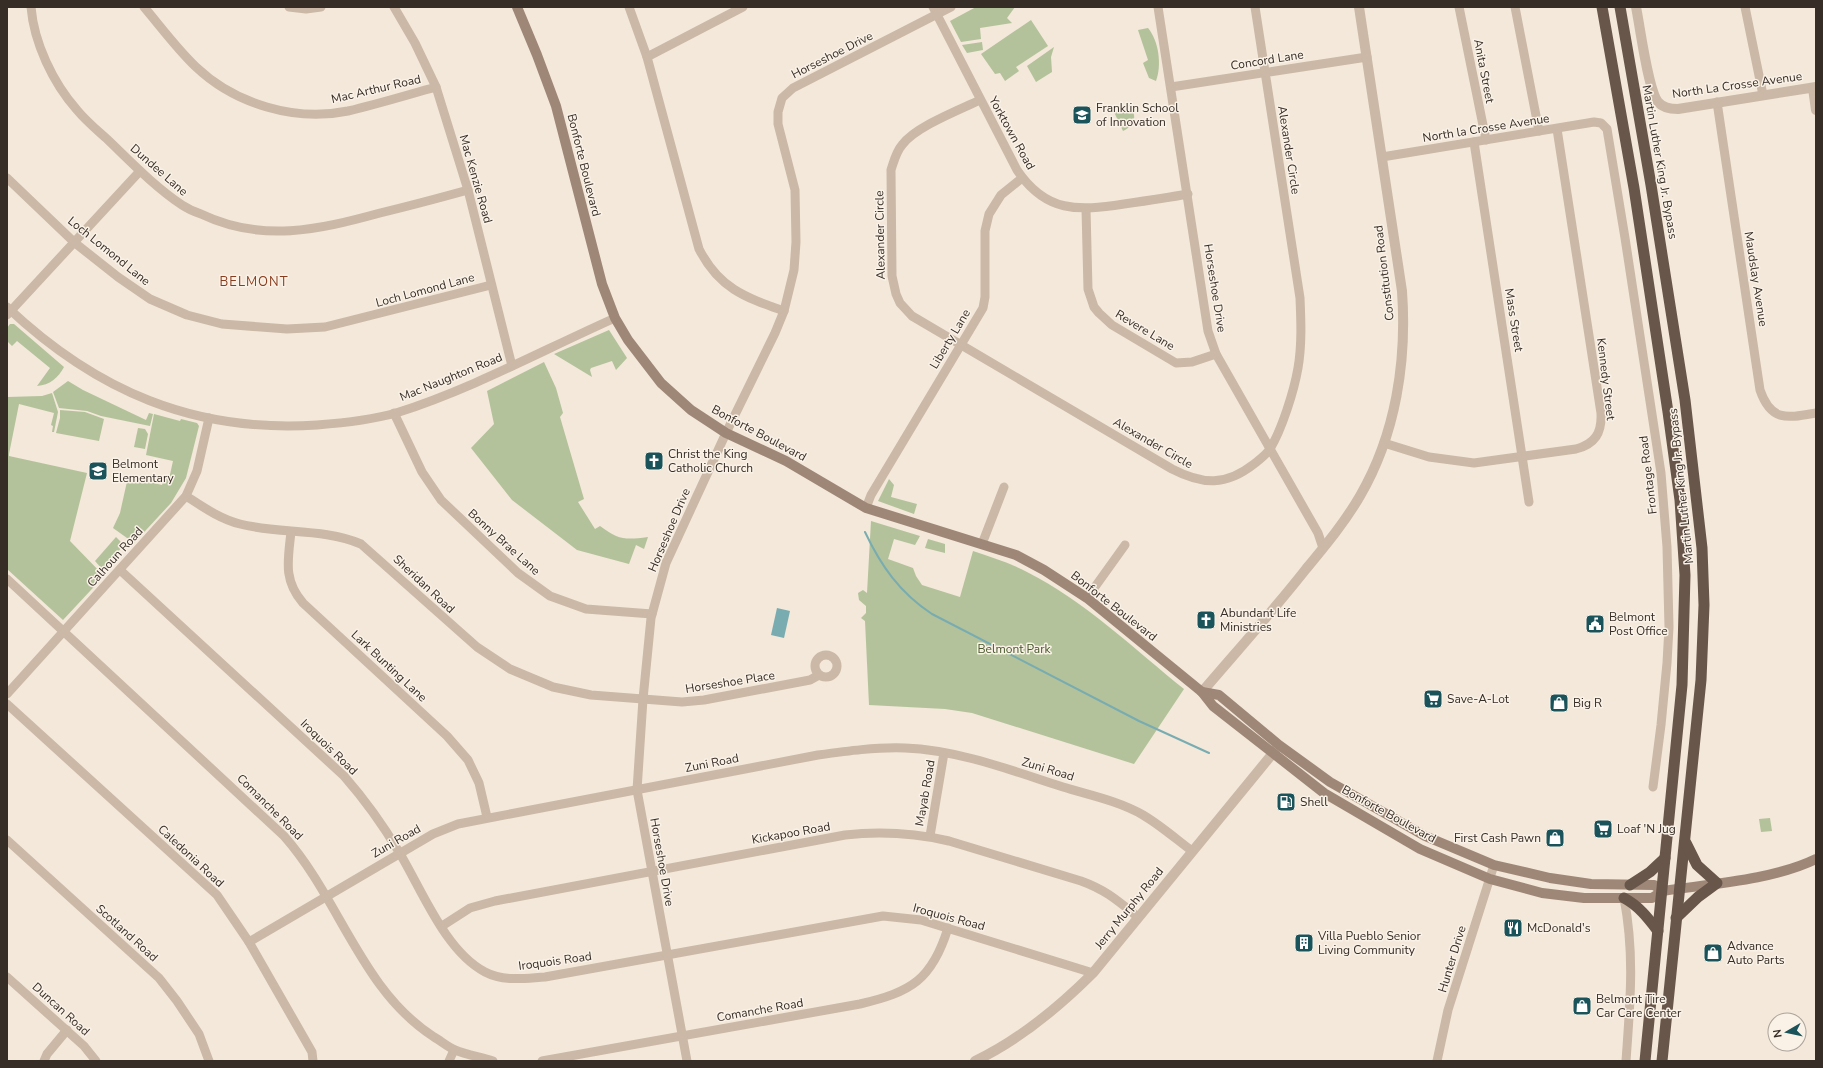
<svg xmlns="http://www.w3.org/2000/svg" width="1823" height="1068" viewBox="0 0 1823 1068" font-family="'Nunito Sans',sans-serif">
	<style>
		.green { fill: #b3c29a }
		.water { fill: #78acb1 }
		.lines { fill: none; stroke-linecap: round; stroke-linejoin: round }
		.stream { stroke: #78acb1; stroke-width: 2 }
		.minor { stroke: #cbb8a6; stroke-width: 9 }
		.tertiary { stroke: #cbb8a6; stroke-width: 10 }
		.secondary { stroke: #9f8777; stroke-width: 10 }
		.trunk { stroke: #68564a; stroke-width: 11 }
		.labels { text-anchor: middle; stroke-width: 3; stroke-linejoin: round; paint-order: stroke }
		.street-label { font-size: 12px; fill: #372d27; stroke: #faf2e7 }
		.poi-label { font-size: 12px; fill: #372d27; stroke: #faf2e7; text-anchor: start }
		.park-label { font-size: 12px; fill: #44562a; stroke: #faf2e7 }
		.neighbourhood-label { font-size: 13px; letter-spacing: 1px; fill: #893c1d; stroke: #faf2e7 }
	</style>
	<rect width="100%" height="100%" fill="#f3e8da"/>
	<g class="green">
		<polygon points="976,7 1015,7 1007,18 1012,23 980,28 981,39 961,42 950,21"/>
		<polygon points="1031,20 1048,46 1016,67 1019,71 1005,81 1000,73 995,74 981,54"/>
		<path d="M1148,28c11,13 14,38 8,53l-7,-3 -6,-15 5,-3 -10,-30z"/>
		<polygon points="982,42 983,50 967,53 962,45"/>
		<polygon points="1054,47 1051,57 1052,72 1036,82 1027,66"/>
		<path d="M1130,104c6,12 7,20 -7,27l-9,-19z"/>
		<path d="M10,324h4l50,43c-6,11 -14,18 -27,19l13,-18 -33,-27 -5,5 -4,-4 -1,1v-15z"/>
		<polygon points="609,330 627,358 616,370 612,361 591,368 590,370 592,377 554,354"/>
		<path d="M544,362l12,26 7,25 -3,4 24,82 -6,3 17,27 5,-3c19,14 25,14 48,11l-4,12 -8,-4 -7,19 -52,-14 -65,-50 -41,-52 23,-24 -7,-33z"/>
		<polygon points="68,381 83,390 146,420 149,413 153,414 150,426 101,416 87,411 59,408 53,392"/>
		<polygon points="52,393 58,412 54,432 52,432 53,426 51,425 54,413 19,404 9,454 9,456 87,473 70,541 104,576 63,620 7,569 7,397 42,396"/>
		<polygon points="60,410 85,412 104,419 99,441 56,433 60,418"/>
		<polygon points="154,414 180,421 181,419 197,423 199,426 186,478 171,503 134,543 113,528 120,513 128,477 162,485 164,478 169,479 173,461 146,455"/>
		<polygon points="138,428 145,429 148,434 145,449 134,447"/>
		<polygon points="889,479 894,485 891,497 917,504 914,514 878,501"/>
		<path d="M871,521l49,15 -5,9 -21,-6 -6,20 25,9 3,8 6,9 38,12 13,-46c18,6 37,12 54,21 58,29 107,77 157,117l-50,75 -162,-51 -27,-4 -76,-4 -4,-84 -4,-3 5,-5v-7l-7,-6 -1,-7 5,-3 4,3z"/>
		<polygon points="116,537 124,545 102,569 95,561"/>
		<polygon points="928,539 945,544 945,553 925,548"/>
		<polygon points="1770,818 1772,831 1761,832 1759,819"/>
	</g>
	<polygon class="water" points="777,608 790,611 784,638 771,635"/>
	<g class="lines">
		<path class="stream" d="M865,532c16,34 35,61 67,82l207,107 70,32"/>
		<g class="minor">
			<path d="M31,7c3,36 22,76 46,103 9,11 20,20 30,29 24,23 48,48 75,66 6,4 13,7 19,9 61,29 117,16 179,-1 29,-7 59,-15 88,-23"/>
			<path d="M144,7c17,20 33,42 52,60 39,37 99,55 152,44 30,-7 59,-16 88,-24"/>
			<polyline points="289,7 306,9 321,7"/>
			<polyline points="394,7 415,43 436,87 468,190 512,366"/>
			<path d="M629,7l18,50 52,192c20,39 45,48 85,62"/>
			<path d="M933,7l84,163c29,43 61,41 107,34 21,-3 42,-6 64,-10"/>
			<polyline points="1158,7 1208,331 1216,354 1318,533 1323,548"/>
			<polyline points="1459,7 1486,140"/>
			<polyline points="1515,7 1539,131"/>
			<polyline points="1745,7 1763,95"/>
			<polyline points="647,57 743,7"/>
			<polyline points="1171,87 1367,57"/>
			<path d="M980,100c-21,10 -65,27 -78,45 -6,7 -8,16 -11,25l1,106 4,18 4,9 12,13 260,153c31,16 54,17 82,-5 5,-4 12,-9 16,-15 12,-20 24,-58 28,-81 4,-23 3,-47 2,-70l-45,-291"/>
			<path d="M1717,102l43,288c11,32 27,28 56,23"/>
			<polyline points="1474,142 1529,502"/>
			<polyline points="1382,157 1594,122 1601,123 1607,129 1625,238 1661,473 1667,547 1669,627 1667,663 1661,725 1653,787"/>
			<polyline points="7,178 75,243 118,277 150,299 187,315 222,324 287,329 325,327 491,285"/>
			<polyline points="1086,209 1088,289 1094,307 1099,313 1112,325 1176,363 1192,362 1216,354"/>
			<path d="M7,307c89,84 187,126 310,118 26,-2 54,-5 79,-12 76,-24 147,-63 219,-95"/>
			<polyline points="7,315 140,171"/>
			<polyline points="394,413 422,472 441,500 518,573 550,596 586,609 652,614"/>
			<path d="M1384,443l45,14 45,6 102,-14c19,-5 26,-16 25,-36l-44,-284"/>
			<path d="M186,496c17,11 34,23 54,28 38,10 84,4 121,20l116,103 33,22 43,18 38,8 91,7 22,-2 106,-20 9,-5"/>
			<polyline points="866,508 871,495 983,308 985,297 985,231 989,214 1001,195 1022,178"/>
			<path d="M291,532c-3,28 -8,48 12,71l144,133 21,24 11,23 8,34"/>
			<polyline points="982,544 1004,487"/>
			<path d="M120,570l224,206c21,24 39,49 55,76 23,38 46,99 86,120 19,10 41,6 60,5l338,-61 38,4 172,53"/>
			<path d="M7,579l277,257c56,63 77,154 150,201 7,4 14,10 21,13 12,5 26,7 38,11"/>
			<polyline points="1087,598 1125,545"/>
			<circle cx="826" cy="666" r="11"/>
			<polyline points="7,694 186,496 197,471 209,418"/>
			<polyline points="7,704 217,895 249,942 312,1052 313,1061"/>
			<polyline points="930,836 944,753"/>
			<polyline points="7,840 159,978 177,1001 199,1034 209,1061"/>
			<path d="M1624,898c11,57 6,106 2,163"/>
			<path d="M442,926l28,-18 25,-7 350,-66c36,-4 69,-2 104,6l132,40c25,9 37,20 57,36"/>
			<path d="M249,942l184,-108 25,-10 360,-69c29,-4 58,-8 87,-7 54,2 108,23 158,39 26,8 56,14 80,28 17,10 33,24 49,36"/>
			<polyline points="7,977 84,1046 96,1061"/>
			<polyline points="44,1061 47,1054 67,1030"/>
			<polyline points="449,1061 454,1050"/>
			<path d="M542,1061l318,-57c51,-12 72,-24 88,-76"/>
			<polyline points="687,1061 637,790 643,699 651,618 666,563 726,433 775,333 784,311 794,270 796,242 795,190 778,124 778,112 782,98 793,88 951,7"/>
			<polyline points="1437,1061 1448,1010 1494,865"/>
		</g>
		<g class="tertiary">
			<path d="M1636,7c4,19 12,83 22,95 5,6 12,7 20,7l138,-22"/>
			<polyline points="1813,88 1816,110"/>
			<path d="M1202,692c35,-41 71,-81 104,-123 19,-23 39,-47 54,-73 36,-62 47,-135 42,-205l-43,-284"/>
			<path d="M975,1061c44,-21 83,-53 118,-88l185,-226"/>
		</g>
		<g class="secondary">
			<path d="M517,7l20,48 19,51 46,178 13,34 13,22 33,43 30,27 35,23 60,28 80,47 150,47 28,15 43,28 115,94 11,14 111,87 96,56 70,30 52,14 42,5h68l11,-7c47,-7 110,-11 153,-32"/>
			<polyline points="1202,692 1219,695 1279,745 1330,782 1425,836 1494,865 1550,878 1591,884 1654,885 1663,891"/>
		</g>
		<g class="trunk">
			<polyline points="1602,7 1634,188 1668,412 1680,500 1685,575 1682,685 1645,1061"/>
			<polyline points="1620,7 1651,185 1685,400 1702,548 1704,605 1701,680 1662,1061"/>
			<polyline points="1630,885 1650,872 1665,858"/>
			<path d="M1624,898c15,8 24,20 34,33"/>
			<polyline points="1676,918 1698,897 1717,883 1697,865 1686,843"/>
		</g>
	</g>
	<defs>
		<g id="school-square" transform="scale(1)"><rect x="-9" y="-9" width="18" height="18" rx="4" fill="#1b535a" stroke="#faf2e7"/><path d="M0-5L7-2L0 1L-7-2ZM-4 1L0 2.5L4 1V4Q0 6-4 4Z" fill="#fff"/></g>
		<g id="church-square" transform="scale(1)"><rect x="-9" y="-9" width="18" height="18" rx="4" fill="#1b535a" stroke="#faf2e7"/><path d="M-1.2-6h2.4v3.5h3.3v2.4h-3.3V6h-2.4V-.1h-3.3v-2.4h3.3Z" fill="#fff"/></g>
		<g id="civic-square" transform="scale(1)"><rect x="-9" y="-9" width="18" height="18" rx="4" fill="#1b535a" stroke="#faf2e7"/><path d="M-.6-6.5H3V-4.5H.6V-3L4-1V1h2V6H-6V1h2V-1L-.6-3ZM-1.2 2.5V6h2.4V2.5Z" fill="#fff"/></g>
		<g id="supermarket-square" transform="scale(1)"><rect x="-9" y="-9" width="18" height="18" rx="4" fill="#1b535a" stroke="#faf2e7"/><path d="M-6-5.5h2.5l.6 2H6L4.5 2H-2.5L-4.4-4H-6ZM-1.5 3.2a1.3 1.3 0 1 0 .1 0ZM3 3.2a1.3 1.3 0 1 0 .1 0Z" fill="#fff"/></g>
		<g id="shop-square" transform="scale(1)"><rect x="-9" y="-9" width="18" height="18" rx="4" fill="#1b535a" stroke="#faf2e7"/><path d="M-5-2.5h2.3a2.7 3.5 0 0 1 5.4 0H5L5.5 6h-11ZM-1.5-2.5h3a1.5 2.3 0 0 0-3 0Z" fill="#fff"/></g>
		<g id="fuel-square" transform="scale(1)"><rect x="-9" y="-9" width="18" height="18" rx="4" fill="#1b535a" stroke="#faf2e7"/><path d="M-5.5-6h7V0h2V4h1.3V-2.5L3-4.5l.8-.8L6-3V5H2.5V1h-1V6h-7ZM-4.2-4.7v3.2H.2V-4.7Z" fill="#fff"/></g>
		<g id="restaurant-square" transform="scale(1)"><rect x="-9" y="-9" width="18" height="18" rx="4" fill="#1b535a" stroke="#faf2e7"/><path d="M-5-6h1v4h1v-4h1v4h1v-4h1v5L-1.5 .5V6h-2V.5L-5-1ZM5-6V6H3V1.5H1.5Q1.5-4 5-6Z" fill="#fff"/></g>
		<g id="building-square" transform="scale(1)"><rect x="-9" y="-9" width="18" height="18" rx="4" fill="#1b535a" stroke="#faf2e7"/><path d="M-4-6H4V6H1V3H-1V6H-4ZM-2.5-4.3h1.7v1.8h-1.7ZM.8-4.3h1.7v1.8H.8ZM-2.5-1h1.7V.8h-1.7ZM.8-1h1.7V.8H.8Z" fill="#fff"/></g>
	</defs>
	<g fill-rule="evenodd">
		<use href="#school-square" x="1082" y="115"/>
		<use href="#church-square" x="654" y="461"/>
		<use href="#school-square" x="98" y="471"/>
		<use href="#church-square" x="1206" y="620"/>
		<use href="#civic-square" x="1595" y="624"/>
		<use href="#supermarket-square" x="1433" y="699"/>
		<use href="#shop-square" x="1559" y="703"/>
		<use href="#fuel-square" x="1286" y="802"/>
		<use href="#supermarket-square" x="1603" y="829"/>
		<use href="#shop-square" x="1555" y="838"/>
		<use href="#restaurant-square" x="1513" y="928"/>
		<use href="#building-square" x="1304" y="943"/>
		<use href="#shop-square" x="1713" y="953"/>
		<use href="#shop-square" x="1582" y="1006"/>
	</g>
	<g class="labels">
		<g class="street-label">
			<text transform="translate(832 55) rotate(-27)" y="4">Horseshoe Drive</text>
			<text transform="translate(1267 60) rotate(-9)" y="4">Concord Lane</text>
			<text transform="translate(1484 71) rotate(79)" y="4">Anita Street</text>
			<text transform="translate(1737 85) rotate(-8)" y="4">North La Crosse Avenue</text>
			<text transform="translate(376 89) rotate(-13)" y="4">Mac Arthur Road</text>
			<text transform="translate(1486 128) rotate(-9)" y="4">North la Crosse Avenue</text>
			<text transform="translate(1012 133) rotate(61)" y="4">Yorktown Road</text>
			<text transform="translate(1289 150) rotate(81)" y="4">Alexander Circle</text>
			<text transform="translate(1660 162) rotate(80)" y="4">Martin Luther King Jr. Bypass</text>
			<text transform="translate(584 165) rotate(76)" y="4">Bonforte Boulevard</text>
			<text transform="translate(159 170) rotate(41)" y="4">Dundee Lane</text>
			<text transform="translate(476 179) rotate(74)" y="4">Mac Kenzie Road</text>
			<text transform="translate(880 235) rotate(-91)" y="4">Alexander Circle</text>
			<text transform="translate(109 251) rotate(39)" y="4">Loch Lomond Lane</text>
			<text transform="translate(1384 273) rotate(-97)" y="4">Constitution Road</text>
			<text transform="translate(1756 279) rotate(81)" y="4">Maudslay Avenue</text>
			<text transform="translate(1215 288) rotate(81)" y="4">Horseshoe Drive</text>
			<text transform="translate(425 290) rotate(-15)" y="4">Loch Lomond Lane</text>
			<text transform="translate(1514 320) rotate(81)" y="4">Mass Street</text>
			<text transform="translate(1145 330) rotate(31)" y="4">Revere Lane</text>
			<text transform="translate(950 339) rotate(-59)" y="4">Liberty Lane</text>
			<text transform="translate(451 377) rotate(-22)" y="4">Mac Naughton Road</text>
			<text transform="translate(1606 379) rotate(83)" y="4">Kennedy Street</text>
			<text transform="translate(759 433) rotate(28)" y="4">Bonforte Boulevard</text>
			<text transform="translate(1153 443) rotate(30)" y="4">Alexander Circle</text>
			<text transform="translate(1648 475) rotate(-97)" y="4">Frontage Road</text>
			<text transform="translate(1681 486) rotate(-96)" y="4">Martin Luther King Jr. Bypass</text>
			<text transform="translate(669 530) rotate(-67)" y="4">Horseshoe Drive</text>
			<text transform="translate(504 542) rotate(42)" y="4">Bonny Brae Lane</text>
			<text transform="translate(115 557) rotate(-48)" y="4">Calhoun Road</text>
			<text transform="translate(424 584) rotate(43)" y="4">Sheridan Road</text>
			<text transform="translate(1114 606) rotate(38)" y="4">Bonforte Boulevard</text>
			<text transform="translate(389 666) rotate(43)" y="4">Lark Bunting Lane</text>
			<text transform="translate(730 682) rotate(-9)" y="4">Horseshoe Place</text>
			<text transform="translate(329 747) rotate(44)" y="4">Iroquois Road</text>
			<text transform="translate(712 763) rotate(-11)" y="4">Zuni Road</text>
			<text transform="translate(1048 769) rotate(17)" y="4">Zuni Road</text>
			<text transform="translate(925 793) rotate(-80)" y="4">Mayab Road</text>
			<text transform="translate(270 807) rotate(45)" y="4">Comanche Road</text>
			<text transform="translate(1389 814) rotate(29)" y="4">Bonforte Boulevard</text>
			<text transform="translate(791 833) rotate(-10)" y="4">Kickapoo Road</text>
			<text transform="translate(396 841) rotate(-30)" y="4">Zuni Road</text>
			<text transform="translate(191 856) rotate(43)" y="4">Caledonia Road</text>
			<text transform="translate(662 862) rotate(80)" y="4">Horseshoe Drive</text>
			<text transform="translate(1129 908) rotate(-51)" y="4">Jerry Murphy Road</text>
			<text transform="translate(949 917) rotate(15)" y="4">Iroquois Road</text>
			<text transform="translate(127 933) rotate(42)" y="4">Scotland Road</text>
			<text transform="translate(1452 959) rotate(-73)" y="4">Hunter Drive</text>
			<text transform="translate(555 961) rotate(-8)" y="4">Iroquois Road</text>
			<text transform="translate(61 1009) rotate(42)" y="4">Duncan Road</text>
			<text transform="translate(760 1010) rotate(-10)" y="4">Comanche Road</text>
		</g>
		<g class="poi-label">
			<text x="1096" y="112">Franklin School<tspan x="1096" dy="14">of Innovation</tspan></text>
			<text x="668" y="458">Christ the King<tspan x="668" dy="14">Catholic Church</tspan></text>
			<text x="112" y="468">Belmont<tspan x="112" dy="14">Elementary</tspan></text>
			<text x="1220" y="617">Abundant Life<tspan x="1220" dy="14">Ministries</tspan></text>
			<text x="1609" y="621">Belmont<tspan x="1609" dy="14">Post Office</tspan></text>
			<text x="1447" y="703">Save-A-Lot</text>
			<text x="1573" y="707">Big R</text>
			<text x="1300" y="806">Shell</text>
			<text x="1617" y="833">Loaf 'N Jug</text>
			<text x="1541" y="842" text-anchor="end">First Cash Pawn</text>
			<text x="1527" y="932">McDonald's</text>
			<text x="1318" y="940">Villa Pueblo Senior<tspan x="1318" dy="14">Living Community</tspan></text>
			<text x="1727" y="950">Advance<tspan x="1727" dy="14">Auto Parts</tspan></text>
			<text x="1596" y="1003">Belmont Tire<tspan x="1596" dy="14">Car Care Center</tspan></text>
		</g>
		<g class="park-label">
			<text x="1014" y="653">Belmont Park</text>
		</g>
		<g class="neighbourhood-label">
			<text x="254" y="286">BELMONT</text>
		</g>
	</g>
	<rect width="1823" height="1068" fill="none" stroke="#372d27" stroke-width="16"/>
	<g transform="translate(1787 1032) rotate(261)"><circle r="19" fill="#faf2e7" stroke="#aca39a"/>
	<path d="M0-3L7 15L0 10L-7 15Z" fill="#1b535a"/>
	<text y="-6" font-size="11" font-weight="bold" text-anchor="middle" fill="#372d27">N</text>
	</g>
</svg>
